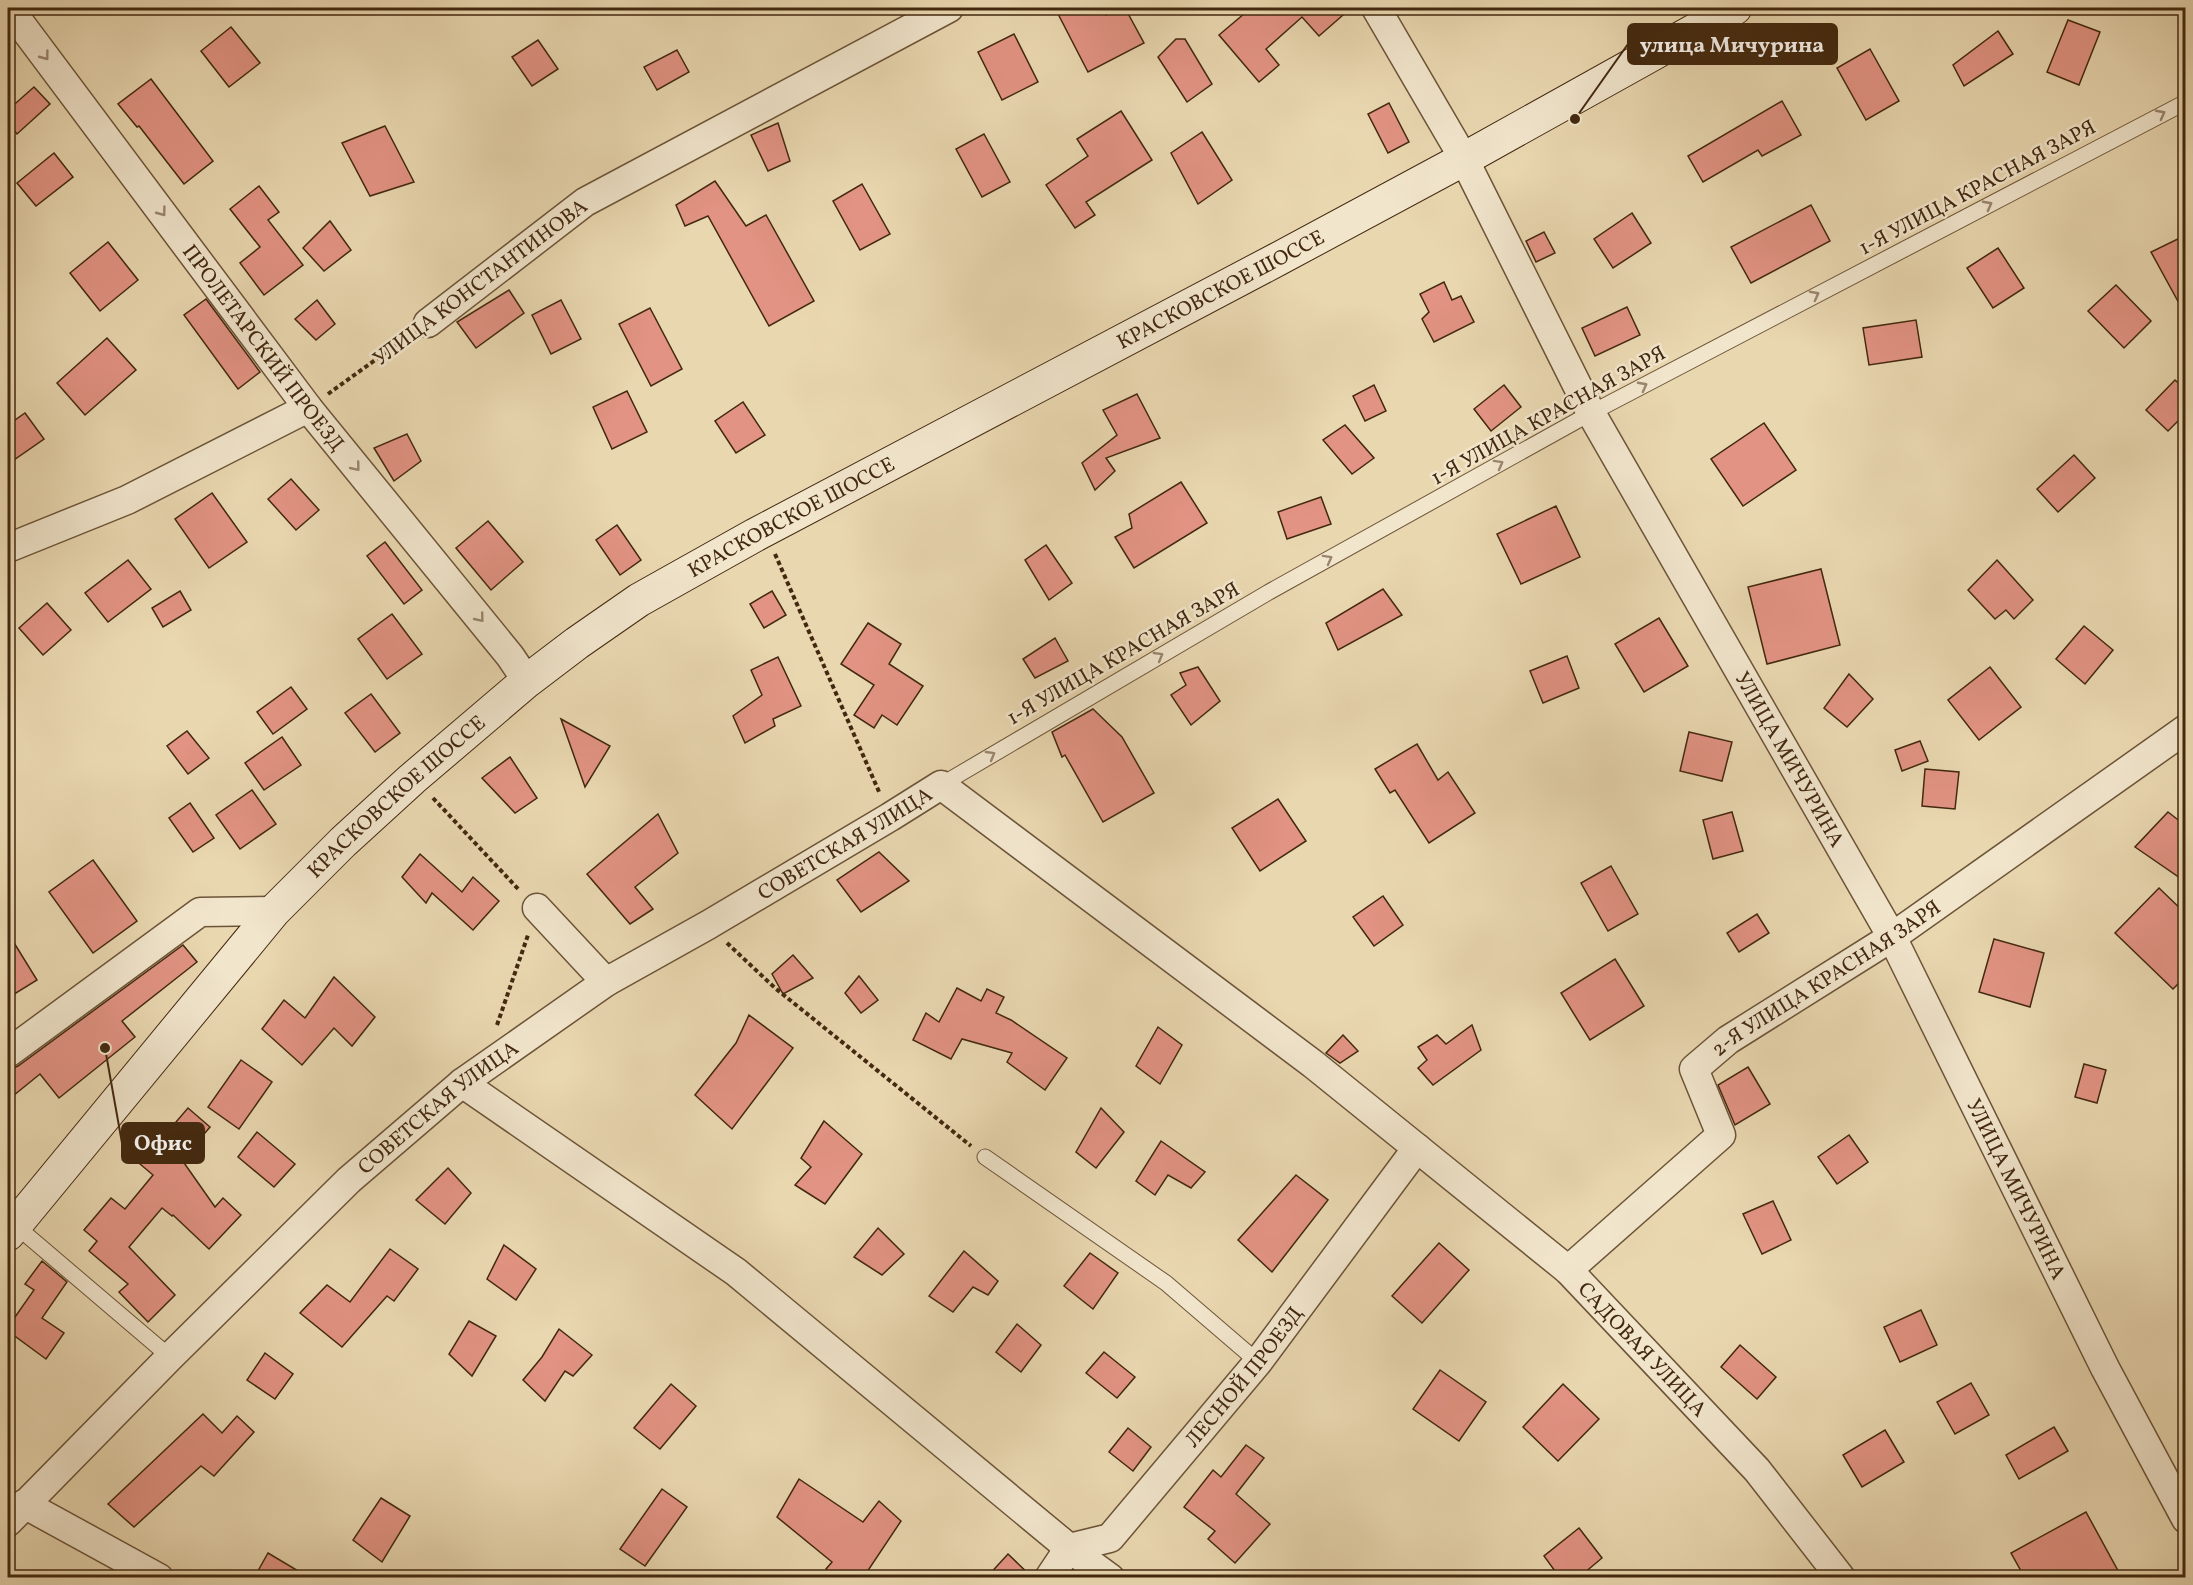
<svg xmlns="http://www.w3.org/2000/svg" width="2193" height="1585" viewBox="0 0 2193 1585" font-family="Vollkorn,serif">
	<style>
		.building { fill: #e29383; stroke: #42280f; stroke-width: 1.5 }
		.lines { fill: none; stroke-linecap: round; stroke-linejoin: round }
		.lane-casing { stroke: #6c5437; stroke-width: 17 }
		.street-casing { stroke: #6c5437; stroke-width: 31 }
		.secondary-casing { stroke: #42280f; stroke-width: 35 }
		.path { stroke: #42280f; stroke-width: 4; stroke-dasharray: 4.5 3; stroke-linecap: butt }
		.lane { stroke: #f1e5cc; stroke-width: 15 }
		.street { stroke: #f1e5cc; stroke-width: 28 }
		.secondary { stroke: #f1e5cc; stroke-width: 33 }
		.oneway { stroke: #9a866e }
		.labels { text-anchor: middle; stroke-width: 5; stroke-linejoin: round; paint-order: stroke }
		.street-label { font-size: 21px; fill: #42280f; stroke: #f1e5cc }
		.leader { fill: none; stroke: #42280f; stroke-width: 2 }
		.callout-dot { fill: #42280f; stroke: #f1e5cc; stroke-width: 2 }
		.callout { fill: #42280f; stroke: #42280f; stroke-width: 2 }
		.callout-label { font-size: 22px; text-anchor: middle; font-weight: bold; fill: #fff }
	</style>
	<rect width="100%" height="100%" fill="#e9d7b0"/>
	<filter id="stains"><feTurbulence type="fractalNoise" baseFrequency=".00333" numOctaves="4"/><feColorMatrix values="0 0 0 0 .2 0 0 0 0 .09 0 0 0 0 .02 0 0 0 .5 -.17"/></filter>
	<radialGradient id="worn" r=".72"><stop offset=".6" stop-color="#630" stop-opacity="0"/><stop offset="1" stop-color="#630" stop-opacity=".3"/></radialGradient>
	<g class="building">
		<polygon points="1055,8 1102,8 1106,15 1120,8 1125,8 1144,43 1088,72"/>
		<polygon points="1251,8 1351,8 1319,36 1302,17 1266,49 1279,65 1259,82 1219,35"/>
		<polygon points="2068,20 2100,32 2079,85 2047,72"/>
		<polygon points="231,27 260,63 229,87 201,51"/>
		<polygon points="1998,31 2013,54 1964,86 1953,65"/>
		<polygon points="1014,34 1038,82 1002,100 978,52"/>
		<polygon points="1176,39 1185,39 1212,84 1187,102 1158,57"/>
		<polygon points="538,40 558,69 532,86 512,57"/>
		<polygon points="1870,49 1899,101 1866,120 1837,68"/>
		<polygon points="677,50 689,72 657,90 644,67"/>
		<polygon points="151,79 213,161 184,184 139,126 137,127 118,104"/>
		<polygon points="34,87 50,104 17,134 8,123 8,110"/>
		<polygon points="1782,101 1801,135 1762,156 1758,150 1703,182 1688,156"/>
		<polygon points="1389,103 1409,142 1388,153 1368,114"/>
		<polygon points="1121,111 1152,160 1086,202 1095,215 1075,228 1046,185 1088,156 1077,139"/>
		<polygon points="778,123 790,161 768,171 751,135"/>
		<polygon points="385,126 414,182 370,196 342,143"/>
		<polygon points="1202,132 1232,180 1198,204 1171,153"/>
		<polygon points="984,134 1010,182 982,197 956,149"/>
		<polygon points="54,153 73,177 36,206 17,183"/>
		<polygon points="715,181 746,226 766,215 814,301 769,326 708,216 685,226 676,205"/>
		<polygon points="862,184 890,234 860,250 833,201"/>
		<polygon points="259,186 279,212 268,220 303,265 264,295 240,263 260,247 230,209"/>
		<polygon points="1811,205 1830,241 1751,283 1731,247"/>
		<polygon points="1632,213 1651,243 1613,268 1594,239"/>
		<polygon points="330,221 351,250 324,271 303,248"/>
		<polygon points="1544,232 1555,253 1536,262 1526,241"/>
		<polygon points="2186,235 2186,316 2151,252"/>
		<polygon points="108,242 138,280 100,311 70,273"/>
		<polygon points="1998,248 2024,288 1993,308 1967,268"/>
		<polygon points="1444,282 1452,300 1461,296 1474,322 1434,342 1422,319 1429,312 1420,294"/>
		<polygon points="2116,285 2151,321 2124,348 2088,311"/>
		<polygon points="509,290 524,313 476,348 457,322"/>
		<polygon points="206,299 260,372 238,389 184,315"/>
		<polygon points="317,300 335,324 316,340 295,319"/>
		<polygon points="561,300 581,339 551,354 532,315"/>
		<polygon points="1627,307 1640,335 1595,356 1582,328"/>
		<polygon points="650,308 682,369 651,386 619,324"/>
		<polygon points="1916,320 1922,357 1869,365 1863,328"/>
		<polygon points="107,338 136,370 85,415 57,383"/>
		<polygon points="2175,380 2186,390 2186,413 2168,431 2146,410"/>
		<polygon points="1374,385 1386,411 1365,421 1353,396"/>
		<polygon points="1504,385 1521,407 1491,431 1474,409"/>
		<polygon points="627,391 647,432 612,449 593,407"/>
		<polygon points="1137,394 1160,438 1106,458 1115,471 1095,490 1082,463 1117,435 1103,410"/>
		<polygon points="743,402 765,435 736,453 715,421"/>
		<polygon points="25,413 44,439 8,464 8,425"/>
		<polygon points="1764,423 1796,470 1743,506 1711,459"/>
		<polygon points="1345,425 1374,458 1352,474 1323,440"/>
		<polygon points="407,434 421,461 394,481 374,448"/>
		<polygon points="2074,455 2095,478 2058,512 2037,489"/>
		<polygon points="291,479 319,510 296,530 268,499"/>
		<polygon points="1181,482 1207,523 1134,568 1115,537 1132,528 1129,514"/>
		<polygon points="212,493 247,542 209,568 175,519"/>
		<polygon points="1321,497 1331,524 1287,539 1278,512"/>
		<polygon points="1556,506 1580,557 1521,584 1497,534"/>
		<polygon points="488,521 523,562 491,590 456,548"/>
		<polygon points="617,525 641,560 620,575 596,540"/>
		<polygon points="385,542 422,590 404,604 367,556"/>
		<polygon points="1046,545 1072,583 1049,600 1025,560"/>
		<polygon points="128,560 151,589 108,622 85,593"/>
		<polygon points="1997,560 2033,600 2014,619 2006,610 1995,619 1968,590"/>
		<polygon points="1821,569 1840,645 1767,664 1748,587"/>
		<polygon points="1383,589 1402,615 1338,650 1326,623"/>
		<polygon points="180,591 191,610 163,627 152,608"/>
		<polygon points="772,591 786,615 764,628 750,604"/>
		<polygon points="47,603 71,630 43,655 19,628"/>
		<polygon points="392,614 422,654 387,679 358,639"/>
		<polygon points="1659,618 1688,666 1644,692 1615,644"/>
		<polygon points="868,623 901,644 889,664 923,686 897,725 882,715 874,728 854,715 874,685 841,664"/>
		<polygon points="2084,626 2113,650 2085,684 2056,659"/>
		<polygon points="1055,638 1068,661 1035,678 1023,659"/>
		<polygon points="1567,656 1579,688 1543,703 1530,671"/>
		<polygon points="778,657 801,706 773,719 775,726 745,743 733,716 762,695 751,670"/>
		<polygon points="1198,667 1220,701 1191,725 1171,695 1186,685 1180,673"/>
		<polygon points="1990,667 2021,707 1979,740 1948,700"/>
		<polygon points="1849,674 1873,699 1847,727 1824,708"/>
		<polygon points="291,687 307,709 273,734 257,712"/>
		<polygon points="371,694 400,733 375,752 345,713"/>
		<polygon points="1093,709 1122,737 1154,793 1103,822 1065,755 1062,757 1052,732"/>
		<polygon points="561,719 610,746 585,787"/>
		<polygon points="187,731 209,758 188,774 167,746"/>
		<polygon points="1689,732 1732,742 1722,781 1680,771"/>
		<polygon points="282,737 301,765 264,790 245,763"/>
		<polygon points="1920,741 1928,761 1902,771 1895,750"/>
		<polygon points="1417,744 1438,780 1448,772 1475,813 1429,843 1395,790 1390,793 1375,769"/>
		<polygon points="510,757 537,798 515,813 482,778"/>
		<polygon points="1925,769 1959,772 1955,809 1922,806"/>
		<polygon points="252,790 276,824 240,849 216,815"/>
		<polygon points="1278,799 1306,841 1260,871 1232,828"/>
		<polygon points="190,803 214,838 193,852 169,818"/>
		<polygon points="1732,812 1743,851 1713,859 1703,820"/>
		<polygon points="2168,812 2186,826 2186,882 2135,847"/>
		<polygon points="658,814 678,853 635,887 653,909 630,924 587,874"/>
		<polygon points="879,852 909,881 861,912 837,880"/>
		<polygon points="420,854 462,892 473,877 499,901 473,930 432,893 426,903 402,877"/>
		<polygon points="93,860 137,921 93,953 49,892"/>
		<polygon points="1611,866 1638,914 1608,931 1581,883"/>
		<polygon points="2159,888 2186,914 2186,976 2173,989 2115,933"/>
		<polygon points="1383,896 1403,925 1374,946 1353,917"/>
		<polygon points="1757,914 1769,933 1739,952 1727,933"/>
		<polygon points="8,933 37,980 8,998"/>
		<polygon points="1994,939 2044,953 2030,1007 1979,992"/>
		<polygon points="183,945 197,962 122,1021 135,1037 59,1098 40,1074 8,1100 8,1070 18,1066"/>
		<polygon points="793,955 813,978 783,994 772,974"/>
		<polygon points="1615,959 1644,1006 1590,1040 1561,993"/>
		<polygon points="859,976 878,1000 861,1013 845,993"/>
		<polygon points="334,977 375,1017 352,1046 334,1028 302,1065 262,1029 284,1000 305,1018"/>
		<polygon points="957,988 981,1001 987,989 1004,997 996,1013 1011,1020 1067,1058 1045,1090 1007,1062 1012,1053 962,1039 951,1059 913,1040 926,1013 939,1022"/>
		<polygon points="749,1015 793,1048 732,1129 695,1095 736,1043"/>
		<polygon points="1472,1025 1481,1050 1433,1085 1418,1068 1427,1060 1418,1047 1437,1035 1446,1044"/>
		<polygon points="1158,1027 1182,1045 1160,1084 1136,1066"/>
		<polygon points="1343,1035 1358,1051 1340,1063 1326,1053"/>
		<polygon points="241,1060 272,1082 239,1129 208,1107"/>
		<polygon points="2084,1064 2106,1070 2097,1103 2075,1097"/>
		<polygon points="1748,1067 1770,1104 1735,1125 1718,1085"/>
		<polygon points="188,1108 210,1127 182,1160 215,1207 223,1198 241,1215 209,1249 173,1215 172,1216 162,1208 129,1247 175,1295 148,1322 119,1292 128,1284 89,1251 97,1241 84,1230 111,1198 125,1209 153,1175 140,1164"/>
		<polygon points="1101,1108 1124,1132 1096,1168 1076,1152"/>
		<polygon points="824,1121 862,1154 825,1204 795,1185 811,1167 801,1158"/>
		<polygon points="257,1132 295,1164 274,1187 238,1157"/>
		<polygon points="1849,1135 1868,1162 1837,1184 1818,1157"/>
		<polygon points="1161,1141 1205,1172 1191,1188 1168,1175 1155,1195 1136,1181"/>
		<polygon points="448,1168 471,1193 445,1224 416,1200"/>
		<polygon points="1296,1175 1328,1200 1272,1272 1238,1240"/>
		<polygon points="1773,1201 1791,1240 1762,1254 1743,1214"/>
		<polygon points="878,1228 904,1254 882,1275 854,1257"/>
		<polygon points="1439,1243 1469,1270 1422,1323 1392,1296"/>
		<polygon points="504,1245 536,1269 516,1300 487,1279"/>
		<polygon points="390,1249 418,1269 394,1301 387,1296 342,1347 300,1313 327,1285 350,1302"/>
		<polygon points="964,1251 998,1281 988,1295 973,1287 953,1312 929,1296"/>
		<polygon points="1090,1253 1118,1273 1093,1309 1064,1286"/>
		<polygon points="42,1261 67,1282 42,1318 64,1333 46,1359 8,1331 8,1327 34,1290 25,1284"/>
		<polygon points="1921,1310 1937,1345 1900,1362 1884,1327"/>
		<polygon points="469,1321 496,1336 472,1376 449,1354"/>
		<polygon points="1017,1324 1041,1345 1021,1372 996,1352"/>
		<polygon points="559,1329 592,1355 573,1376 565,1371 545,1401 523,1380 542,1357"/>
		<polygon points="1740,1345 1776,1377 1757,1399 1721,1367"/>
		<polygon points="1104,1352 1135,1377 1117,1398 1086,1373"/>
		<polygon points="265,1353 293,1374 275,1399 247,1380"/>
		<polygon points="1440,1370 1486,1402 1459,1441 1413,1409"/>
		<polygon points="1971,1383 1989,1415 1955,1434 1937,1402"/>
		<polygon points="671,1384 696,1406 660,1449 634,1428"/>
		<polygon points="1563,1384 1599,1419 1558,1461 1523,1427"/>
		<polygon points="203,1414 222,1433 237,1416 254,1432 214,1476 201,1466 134,1527 108,1504"/>
		<polygon points="2054,1427 2068,1451 2019,1479 2006,1455"/>
		<polygon points="1128,1428 1151,1447 1133,1471 1109,1452"/>
		<polygon points="1885,1430 1904,1462 1862,1487 1843,1455"/>
		<polygon points="1246,1445 1264,1458 1236,1494 1270,1524 1235,1563 1208,1539 1215,1531 1184,1507 1213,1470 1221,1477"/>
		<polygon points="799,1479 863,1522 879,1501 901,1521 863,1578 837,1578 826,1569 832,1562 777,1517"/>
		<polygon points="662,1489 687,1507 645,1566 620,1549"/>
		<polygon points="381,1498 410,1516 382,1562 353,1540"/>
		<polygon points="2086,1512 2122,1578 2025,1578 2011,1553"/>
		<polygon points="1579,1528 1602,1558 1578,1578 1560,1578 1544,1556"/>
		<polygon points="268,1553 310,1578 254,1578"/>
		<polygon points="1008,1554 1033,1578 986,1578"/>
	</g>
	<g class="lines">
		<g class="lane-casing">
			<g id="lane">
				<polyline points="941,785 1269,592 1591,413 2186,102"/>
				<polyline points="985,1157 1166,1283 1258,1362"/>
				<polyline points="15,1225 170,1357"/>
			</g>
		</g>
		<g class="street-casing">
			<g id="street">
				<path id="s1" d="M12,8l8,15 288,385 202,248 17,25"/>
				<path id="s2" d="M1376,8l88,151 127,254 301,524 213,431 81,151"/>
				<polyline points="428,323 585,202 949,8"/>
				<polyline points="8,548 127,500 308,408"/>
				<polyline points="537,908 606,982"/>
				<polyline points="8,1053 200,912 274,911"/>
				<polyline points="462,1083 736,1272 1069,1548 1110,1578"/>
				<path id="s3" d="M1568,1270l153,-135 -27,-66 34,-29 164,-103 294,-208"/>
				<polyline points="24,1504 159,1578"/>
				<path id="s4" d="M8,1522l162,-165 179,-177 113,-97 144,-101 102,-57 182,-108 51,-32 372,279 255,206 189,200 84,108"/>
				<path id="s5" d="M1049,1578l20,-30 41,-10 148,-176 159,-214"/>
			</g>
		</g>
		<g class="secondary-casing">
			<g id="secondary">
				<path id="s6" d="M8,1234l266,-323 69,-69 69,-63 115,-98 50,-38 62,-43 116,-65 523,-276 186,-100 271,-151"/>
			</g>
		</g>
		<g class="path">
			<polyline points="328,394 407,337"/>
			<polyline points="775,554 880,794"/>
			<polyline points="433,798 520,891"/>
			<polyline points="727,943 775,988 971,1146"/>
			<polyline points="497,1025 528,935"/>
		</g>
		<use href="#lane" class="lane"/>
		<use href="#street" class="street"/>
		<use href="#secondary" class="secondary"/>
	</g>
	<defs><path id="oneway-chevron" d="M-2-3.5L2.5 0L-2 3.5" fill="none" stroke-width="1.6" stroke-linecap="round" stroke-linejoin="round" transform="scale(1.5)"/></defs>
	<g class="oneway">
		<use href="#oneway-chevron" transform="translate(45 56) rotate(53)"/>
		<use href="#oneway-chevron" transform="translate(2161 114) rotate(-28)"/>
		<use href="#oneway-chevron" transform="translate(1988 205) rotate(-28)"/>
		<use href="#oneway-chevron" transform="translate(162 212) rotate(53)"/>
		<use href="#oneway-chevron" transform="translate(1815 295) rotate(-28)"/>
		<use href="#oneway-chevron" transform="translate(1643 386) rotate(-28)"/>
		<use href="#oneway-chevron" transform="translate(1499 464) rotate(-29)"/>
		<use href="#oneway-chevron" transform="translate(356 467) rotate(51)"/>
		<use href="#oneway-chevron" transform="translate(1328 559) rotate(-29)"/>
		<use href="#oneway-chevron" transform="translate(480 618) rotate(51)"/>
		<use href="#oneway-chevron" transform="translate(1159 656) rotate(-30)"/>
		<use href="#oneway-chevron" transform="translate(991 755) rotate(-30)"/>
	</g>
	<g class="labels">
		<g class="street-label">
			<text transform="translate(1977 187) rotate(-28)" y="7">1-Я УЛИЦА КРАСНАЯ ЗАРЯ</text>
			<text transform="translate(480 282) rotate(-37)" y="7">УЛИЦА КОНСТАНТИНОВА</text>
			<text dy="7" stroke="none"><textPath href="#s6" startOffset="1558">КРАСКОВСКОЕ ШОССЕ</textPath></text>
			<text dy="7" stroke="none"><textPath href="#s1" startOffset="423">ПРОЛЕТАРСКИЙ ПРОЕЗД</textPath></text>
			<text transform="translate(1548 415) rotate(-29)" y="7">1-Я УЛИЦА КРАСНАЯ ЗАРЯ</text>
			<text dy="7" stroke="none"><textPath href="#s6" startOffset="1072">КРАСКОВСКОЕ ШОССЕ</textPath></text>
			<text transform="translate(1123 653) rotate(-30)" y="7">1-Я УЛИЦА КРАСНАЯ ЗАРЯ</text>
			<text dy="7" stroke="none"><textPath href="#s2" startOffset="858">УЛИЦА МИЧУРИНА</textPath></text>
			<text dy="7" stroke="none"><textPath href="#s6" startOffset="586">КРАСКОВСКОЕ ШОССЕ</textPath></text>
			<text dy="7" stroke="none"><textPath href="#s4" startOffset="1084">СОВЕТСКАЯ УЛИЦА</textPath></text>
			<text dy="7" stroke="none"><textPath href="#s3" startOffset="436">2-Я УЛИЦА КРАСНАЯ ЗАРЯ</textPath></text>
			<text dy="7" stroke="none"><textPath href="#s4" startOffset="598">СОВЕТСКАЯ УЛИЦА</textPath></text>
			<text dy="7" stroke="none"><textPath href="#s2" startOffset="1344">УЛИЦА МИЧУРИНА</textPath></text>
			<text dy="7" stroke="none"><textPath href="#s4" startOffset="2098">САДОВАЯ УЛИЦА</textPath></text>
			<text dy="7" stroke="none"><textPath href="#s5" startOffset="288">ЛЕСНОЙ ПРОЕЗД</textPath></text>
		</g>
	</g>
	<path class="leader" d="M1575 119L1628 44M105 1048L122 1143"/>
	<g class="callout-dot">
		<circle cx="1575" cy="119" r="6"/>
		<circle cx="105" cy="1048" r="6"/>
	</g>
	<g class="callout">
		<rect x="1628" y="24" width="209" height="40" rx="6"/>
		<rect x="122" y="1123" width="82" height="40" rx="6"/>
	</g>
	<g class="callout-label">
		<text x="1732" y="52">улица Мичурина</text>
		<text x="163" y="1150">Офис</text>
	</g>
	<rect width="2193" height="1585" fill="none" stroke="#e9d7b0" stroke-width="30"/>
	<rect x="9" y="9" width="2175" height="1567" fill="none" stroke="#42280f" stroke-width="3"/>
	<rect x="15" y="15" width="2163" height="1555" fill="none" stroke="#42280f" stroke-width="1.5"/>
	<rect width="100%" height="100%" filter="url(#stains)"/>
	<rect width="100%" height="100%" fill="url(#worn)"/>
</svg>
